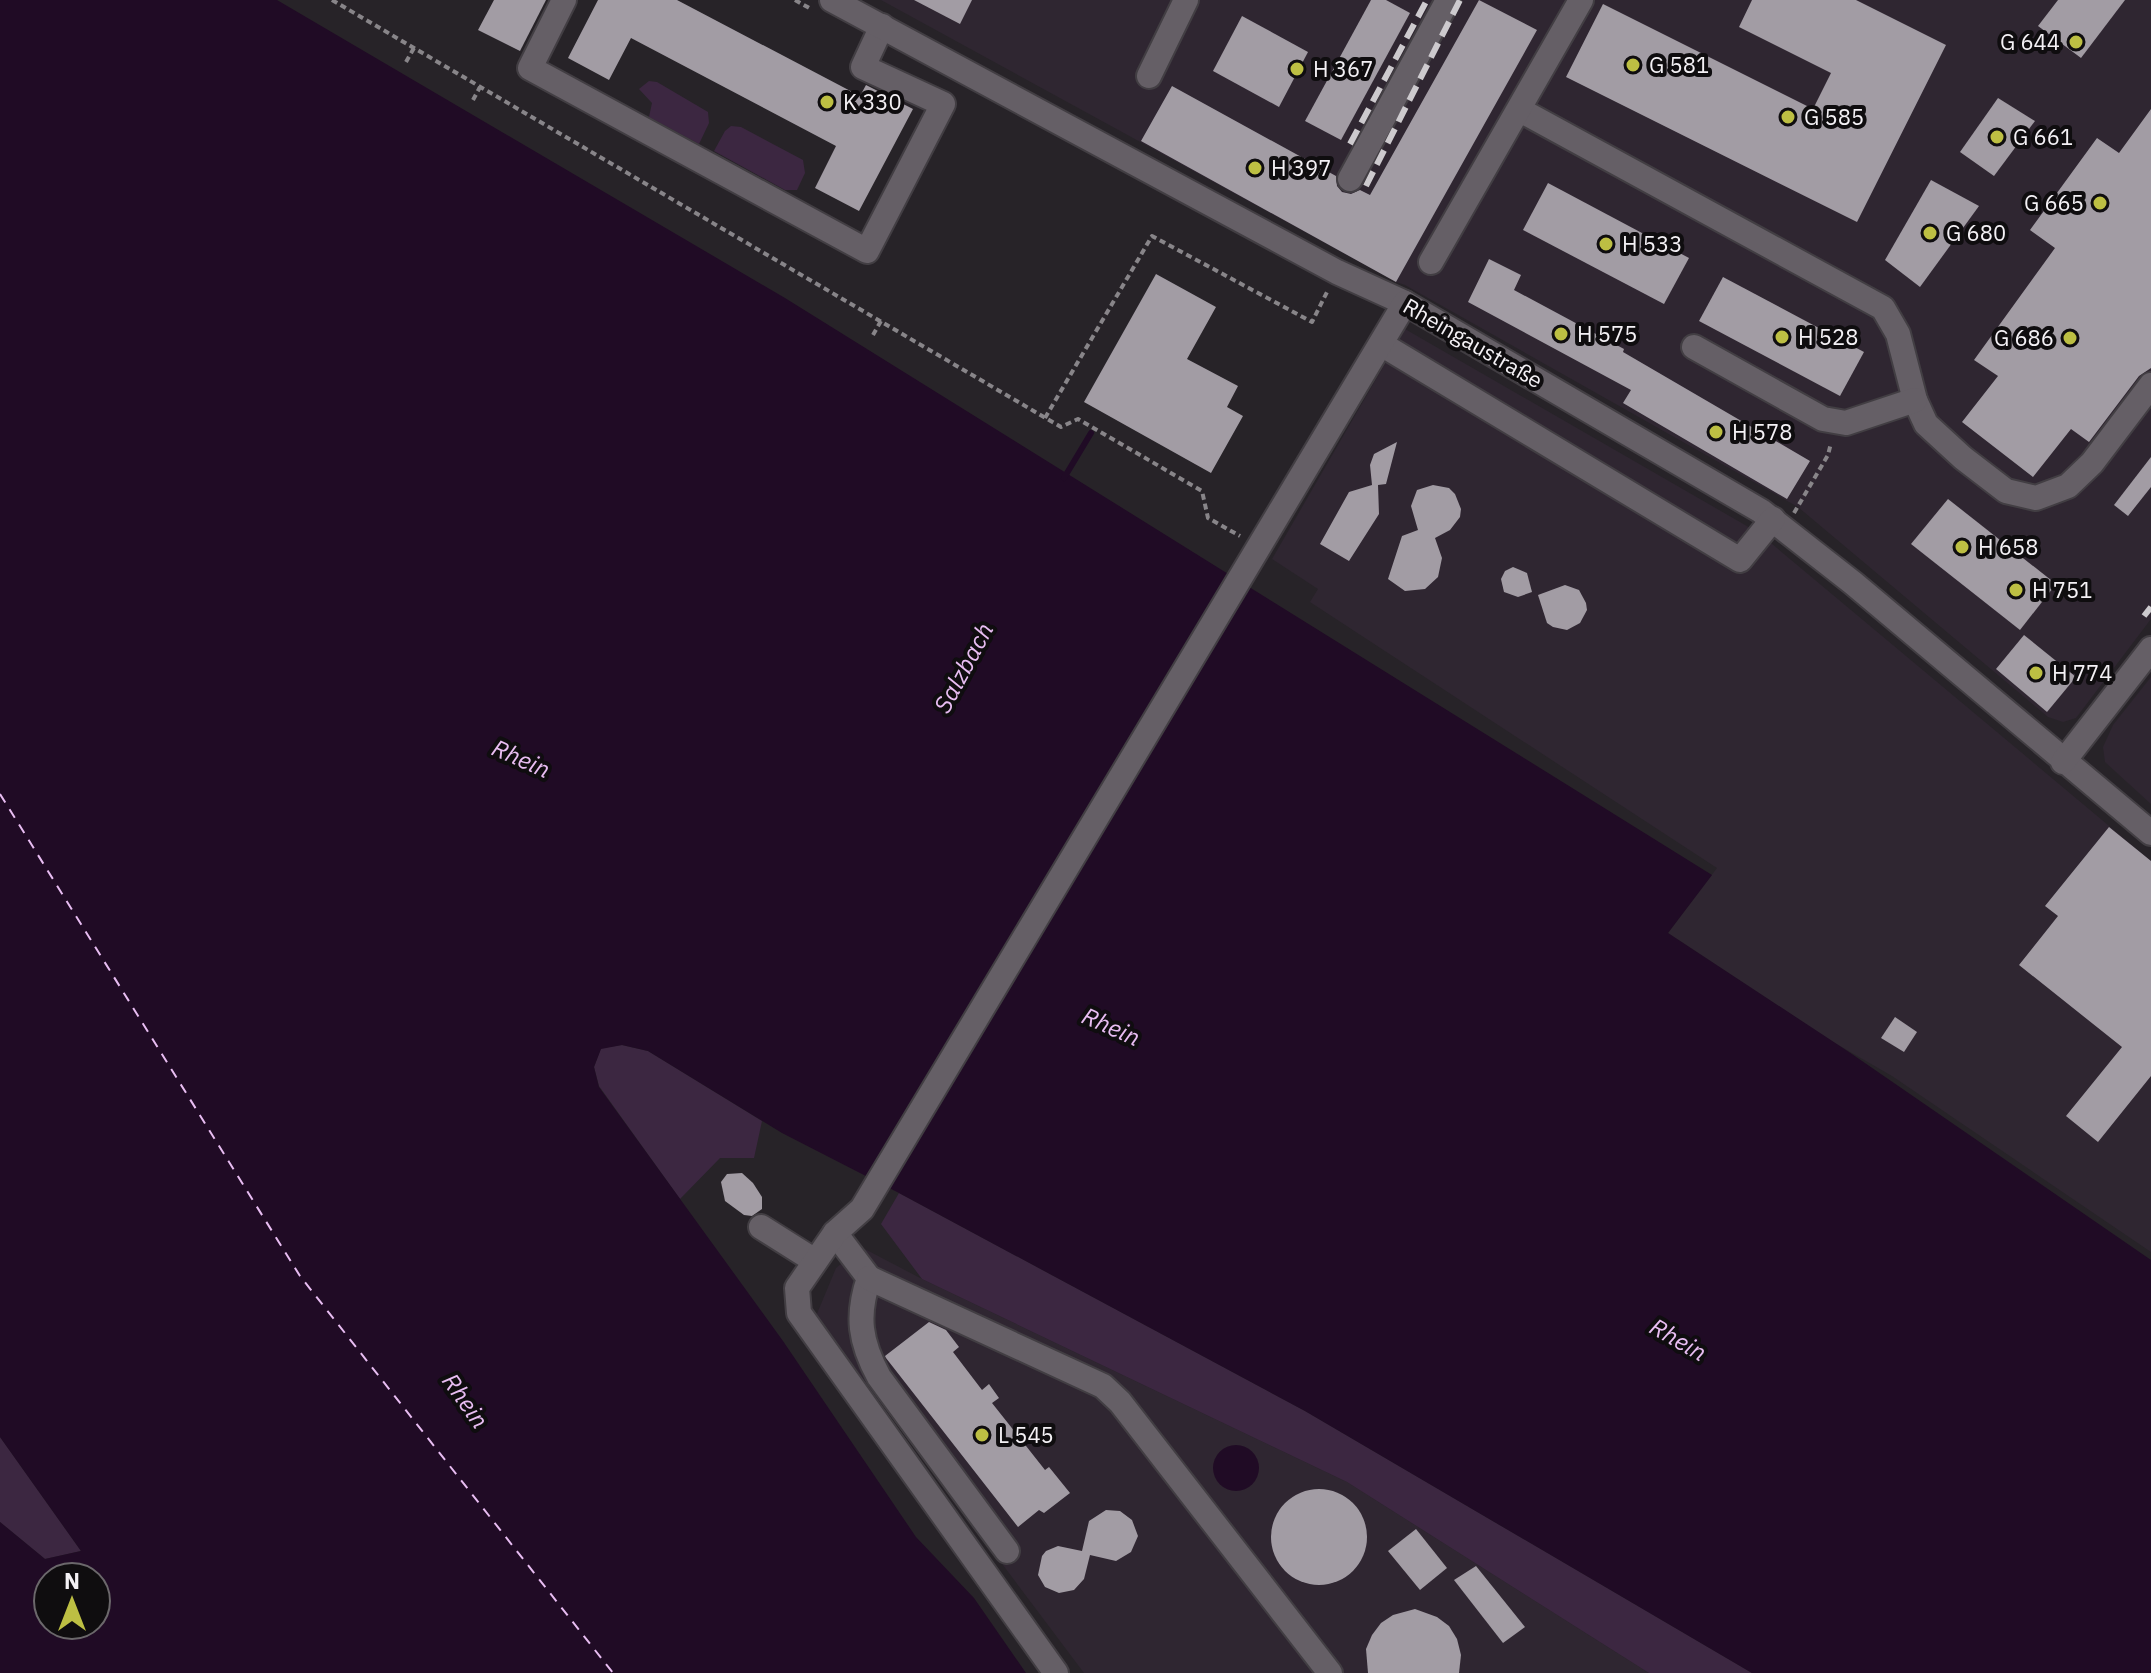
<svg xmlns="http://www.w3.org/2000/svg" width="2151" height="1673" viewBox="0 0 2151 1673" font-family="'IBM Plex Sans',sans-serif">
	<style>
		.built { fill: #2f2631 }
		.green { fill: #3c2741 }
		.water { fill: #200b25; fill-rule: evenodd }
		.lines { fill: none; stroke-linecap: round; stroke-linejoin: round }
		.stream { stroke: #200b25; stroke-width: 6 }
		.ferry { stroke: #e8bdf2; stroke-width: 2; stroke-dasharray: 10 8; stroke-linecap: butt }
		.building { fill: #a29ca4 }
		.minor-casing { stroke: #423e43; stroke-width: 28 }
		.path { stroke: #888589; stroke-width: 4; stroke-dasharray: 6 4; stroke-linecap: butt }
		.minor { stroke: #655f66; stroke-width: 24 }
		.rail { stroke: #cdcace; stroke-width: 6; stroke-dasharray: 16 8; stroke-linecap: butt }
		.poi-dot { fill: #bdbf43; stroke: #0f0d0f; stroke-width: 3 }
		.labels { text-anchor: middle; stroke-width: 8; stroke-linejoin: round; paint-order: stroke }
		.poi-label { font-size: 22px; fill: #f4f1f5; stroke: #0f0d0f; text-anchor: start }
		.street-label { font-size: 22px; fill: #f4f1f5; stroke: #0f0d0f }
		.water-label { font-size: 24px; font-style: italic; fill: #e8bdf2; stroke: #0f0d0f }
	</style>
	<rect width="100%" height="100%" fill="#272328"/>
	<g class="built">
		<polygon points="881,0 2151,0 2151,619 2076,718 2063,722 2048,717 1798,507 1405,285 1396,282"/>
		<polygon points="1405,329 1759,533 2151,861 2151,1252 1892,1076 1833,1042 1668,933 1717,868 1310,602 1318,589 1272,559"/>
		<polygon points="2151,677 2151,804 2105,762 2103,747 2113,725"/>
		<polygon points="861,1247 922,1279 1347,1482 1649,1673 1084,1673 816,1316 836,1268"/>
	</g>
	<g class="green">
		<polygon points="649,81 657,82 708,112 709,123 699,144 649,117 652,103 639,89"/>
		<polygon points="731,126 741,127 803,160 805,173 797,190 785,190 714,151 725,131"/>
		<polygon points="622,1045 648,1051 762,1121 754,1158 720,1158 680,1199 599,1086 594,1067 601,1048"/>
		<polygon points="899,1193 1305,1411 1752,1673 1649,1673 1347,1482 922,1279 881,1224"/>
		<polygon points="0,1437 81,1551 45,1559 0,1522"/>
	</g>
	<g class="water">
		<path d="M0,0h277l508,298 927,577 -44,58 181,119 302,208v413h-399l-447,-262 -406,-218 -117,-60 -134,-82 -26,-6 -21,4 -7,18 5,20 184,254 133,196 58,61 52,75h-1026v-151l45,37 36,-8 -81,-114zM48,1577h48v48h-48z"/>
		<circle cx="1236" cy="1468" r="23"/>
	</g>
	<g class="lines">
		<polyline class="stream" points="1064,478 1091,433"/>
		<polyline class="ferry" points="0,794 300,1276 613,1673"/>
	</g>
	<g class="building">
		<polygon points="494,0 546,0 520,51 478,30"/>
		<polygon points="598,0 677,0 860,96 866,85 913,109 859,211 815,188 836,146 631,38 609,80 568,58"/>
		<polygon points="914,0 972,0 960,24"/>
		<polygon points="1371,0 1386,0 1410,13 1341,140 1305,121"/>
		<polygon points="1479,0 1537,30 1396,282 1141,141 1172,86 1336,176 1337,186 1342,192 1351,194 1360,190 1370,195"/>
		<polygon points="1752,0 1856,0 1946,45 1857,222 1566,77 1603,4 1813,109 1831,73 1739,27"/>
		<polygon points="2058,0 2125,0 2081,58 2038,26"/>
		<polygon points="1242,16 1308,52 1279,107 1213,71"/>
		<polygon points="1998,98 2035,121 1994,176 1960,152"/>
		<polygon points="2151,109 2151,368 2139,376 2089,442 2071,429 2033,477 1962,422 1998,376 1974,360 2055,248 2030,230 2097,138 2119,153"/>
		<polygon points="1931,180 1979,206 1920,287 1885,260"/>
		<polygon points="1548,183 1689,258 1664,304 1523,230"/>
		<polygon points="1489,259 1521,275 1514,290 1624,349 1623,352 1810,461 1787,499 1623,403 1631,390 1468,302"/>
		<polygon points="1156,274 1216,307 1187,359 1238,386 1227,407 1243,416 1211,473 1084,402"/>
		<polygon points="1723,277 1864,352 1840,396 1699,321"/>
		<polygon points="1397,442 1386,484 1378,485 1379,514 1349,561 1320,544 1349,492 1372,485 1370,465 1374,454"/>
		<polygon points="2151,457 2151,487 2128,516 2114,505"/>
		<polygon points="1433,485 1449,488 1455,494 1461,509 1460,517 1450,530 1435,538 1442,558 1438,577 1425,589 1405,591 1388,579 1402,536 1418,530 1411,506 1417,490"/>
		<polygon points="1948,499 2056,584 2020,630 1911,544"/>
		<polygon points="1513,567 1527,573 1532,592 1518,597 1504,592 1501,579 1505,571"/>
		<polygon points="1565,585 1579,590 1586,603 1587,610 1580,623 1567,630 1553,627 1547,623 1538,595"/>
		<polygon points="2024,635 2076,677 2047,712 1996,669"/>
		<polygon points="2109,827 2151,861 2151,1076 2098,1142 2066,1116 2122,1047 2019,965 2058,916 2045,906"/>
		<polygon points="1895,1017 1917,1032 1904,1052 1881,1038"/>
		<polygon points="742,1173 753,1183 762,1197 762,1209 752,1216 744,1215 725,1201 721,1182 727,1174"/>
		<polygon points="929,1322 946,1330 959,1347 953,1352 982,1390 989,1384 999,1398 992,1403 1045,1470 1049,1467 1070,1493 1044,1513 1039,1510 1018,1527 886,1358 885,1356"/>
		<circle cx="1319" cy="1537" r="48"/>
		<polygon points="1106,1510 1120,1511 1132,1520 1138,1536 1131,1552 1116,1561 1090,1555 1084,1579 1074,1590 1059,1593 1045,1587 1038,1575 1042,1556 1046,1551 1058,1546 1082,1551 1089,1521"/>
		<polygon points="1416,1529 1447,1568 1420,1590 1388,1551"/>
		<polygon points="1476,1566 1525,1627 1503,1643 1454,1580"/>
		<polygon points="1415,1609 1437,1617 1449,1626 1457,1639 1461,1655 1459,1673 1368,1673 1366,1649 1372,1635 1381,1623 1393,1615"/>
	</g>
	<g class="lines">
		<g class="minor-casing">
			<g id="minor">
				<polyline points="564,0 530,68 867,251 943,104 863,67 882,26"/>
				<polyline points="832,0 1337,272 1405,303 1761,511 1853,583 2151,833"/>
				<polyline points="1149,76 1186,0"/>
				<polyline points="1520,110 1883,308 1898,334 1915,400 1926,424 1963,458 2006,491 2036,498 2068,486 2092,463 2151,385"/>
				<polyline points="1350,179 1448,0"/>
				<polyline points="1431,262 1581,0"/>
				<polyline points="1381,344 1740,560 1773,519"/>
				<polyline points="1694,347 1823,419 1846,423 1915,400"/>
				<polyline points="2063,762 2151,649"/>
				<polyline points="761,1227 815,1261"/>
				<path d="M835,1233l34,45c-13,38 -9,64 10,99l128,174"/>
				<polyline points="869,1278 1103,1386 1120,1402 1330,1673"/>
				<polyline points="1056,1673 799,1313 797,1288 835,1233 862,1209 1405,303"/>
			</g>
		</g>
		<g class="path">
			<polyline points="332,0 1061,427 1078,419 1202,491 1208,518 1240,536"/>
			<polyline points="795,0 811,9"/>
			<polyline points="406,62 414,48"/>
			<polyline points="473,100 480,87"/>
			<polyline points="873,335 881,321"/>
			<polyline points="1045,418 1152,236 1312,322 1327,292"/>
			<polyline points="1794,513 1828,455 1831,443"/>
		</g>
		<use href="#minor" class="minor"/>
		<g class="rail">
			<polyline points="1350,144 1427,0"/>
			<polyline points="1366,186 1460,0"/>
			<polyline points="2144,616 2151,607"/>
		</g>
	</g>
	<g class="poi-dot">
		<circle cx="2076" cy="42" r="8"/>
		<circle cx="1633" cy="65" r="8"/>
		<circle cx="1297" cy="69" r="8"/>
		<circle cx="827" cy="102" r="8"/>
		<circle cx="1788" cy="117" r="8"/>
		<circle cx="1997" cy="137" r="8"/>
		<circle cx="1255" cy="168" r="8"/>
		<circle cx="2100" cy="203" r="8"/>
		<circle cx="1930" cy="233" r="8"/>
		<circle cx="1606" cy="244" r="8"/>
		<circle cx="1561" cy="334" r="8"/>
		<circle cx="1782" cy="337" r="8"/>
		<circle cx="2070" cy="338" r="8"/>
		<circle cx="1716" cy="432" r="8"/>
		<circle cx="1962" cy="547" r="8"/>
		<circle cx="2016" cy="590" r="8"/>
		<circle cx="2036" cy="673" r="8"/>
		<circle cx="982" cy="1435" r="8"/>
	</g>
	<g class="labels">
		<g class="poi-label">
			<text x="2060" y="50" text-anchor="end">G 644</text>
			<text x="1649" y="73">G 581</text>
			<text x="1313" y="77">H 367</text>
			<text x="843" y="110">K 330</text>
			<text x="1804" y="125">G 585</text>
			<text x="2013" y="145">G 661</text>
			<text x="1271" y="176">H 397</text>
			<text x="2084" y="211" text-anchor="end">G 665</text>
			<text x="1946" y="241">G 680</text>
			<text x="1622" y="252">H 533</text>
			<text x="1577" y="342">H 575</text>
			<text x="1798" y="345">H 528</text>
			<text x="2054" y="346" text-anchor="end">G 686</text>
			<text x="1732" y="440">H 578</text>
			<text x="1978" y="555">H 658</text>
			<text x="2032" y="598">H 751</text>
			<text x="2052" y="681">H 774</text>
			<text x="998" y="1443">L 545</text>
		</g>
		<g class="street-label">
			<text transform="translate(1473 343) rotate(30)" y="8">Rheingaustraße</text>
		</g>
		<g class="water-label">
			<text transform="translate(964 668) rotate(-62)" y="8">Salzbach</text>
			<text transform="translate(521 759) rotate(24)" y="8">Rhein</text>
			<text transform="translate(1111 1027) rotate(24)" y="8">Rhein</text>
			<text transform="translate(1678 1340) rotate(30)" y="8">Rhein</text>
			<text transform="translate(465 1401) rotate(55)" y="8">Rhein</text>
		</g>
	</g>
	<g transform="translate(72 1601)"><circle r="38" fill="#0f0d0f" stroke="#6b686b" stroke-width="2"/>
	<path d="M0-6L14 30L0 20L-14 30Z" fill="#bdbf43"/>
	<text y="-12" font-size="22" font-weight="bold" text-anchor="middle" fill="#f4f1f5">N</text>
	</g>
</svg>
